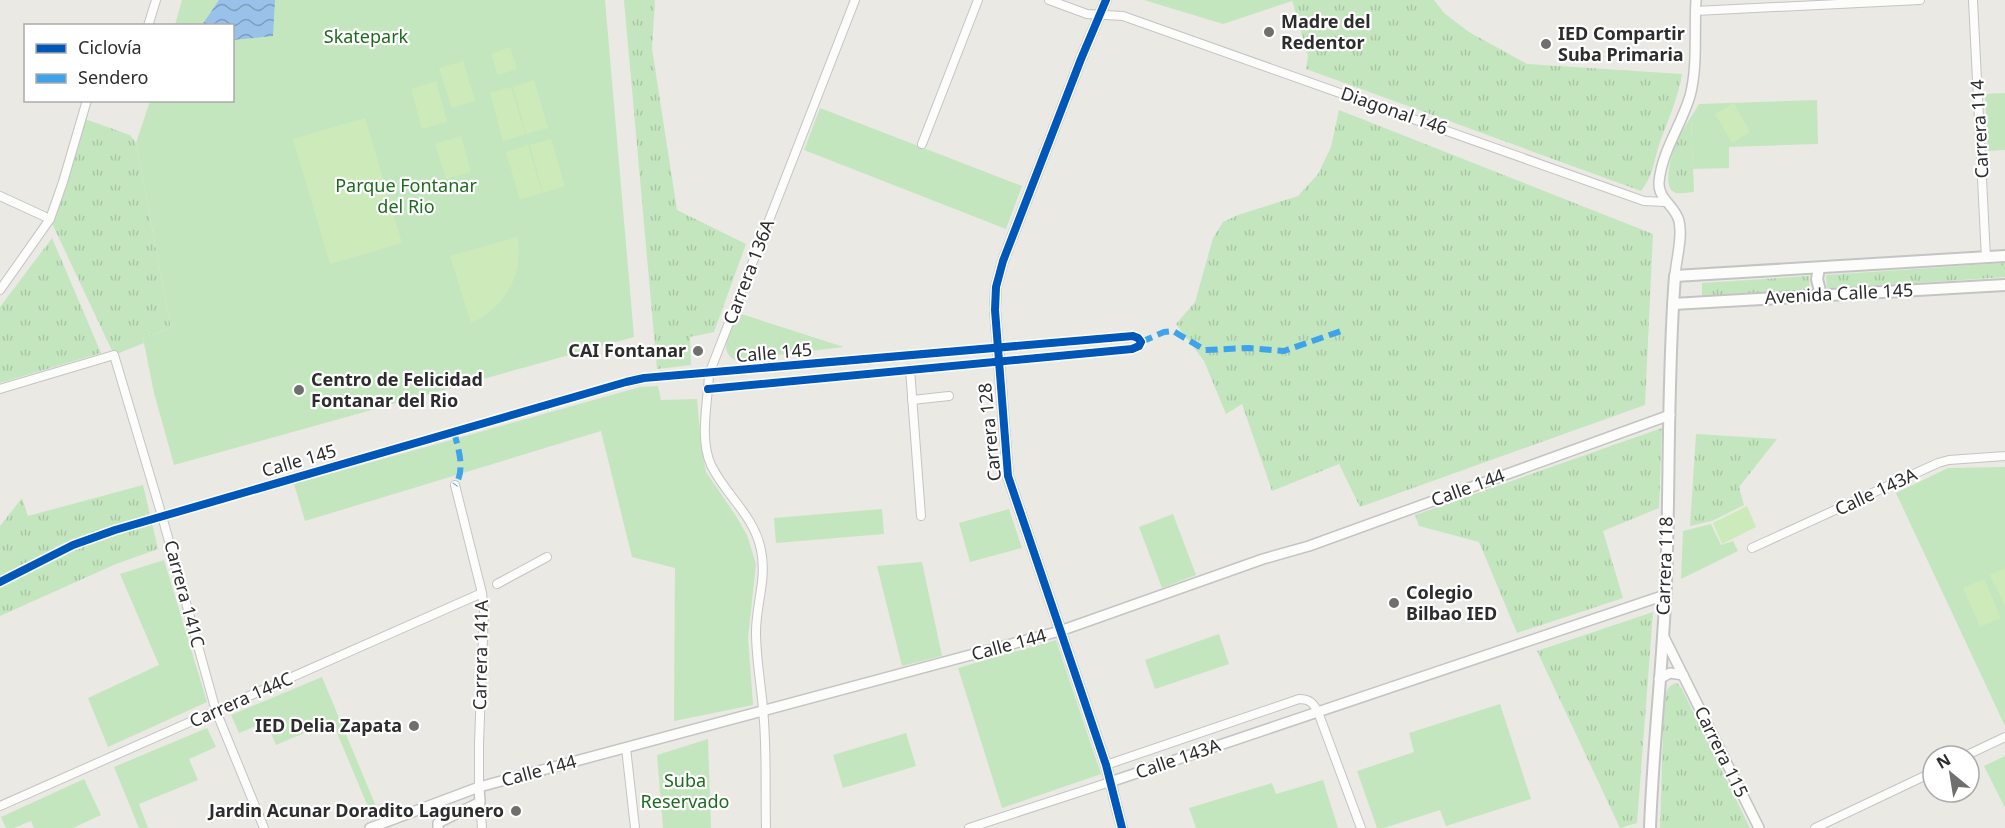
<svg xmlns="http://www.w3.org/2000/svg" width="2005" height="828" viewBox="0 0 2005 828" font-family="'Noto Sans',sans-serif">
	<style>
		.grass { fill: url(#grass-tufts) }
		.park { fill: #c4e6be }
		.pitch { fill: #cdeabb }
		.water { fill: url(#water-waves) }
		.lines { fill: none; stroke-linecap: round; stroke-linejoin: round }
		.minor-casing { stroke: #c4c4c4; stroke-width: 10 }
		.tertiary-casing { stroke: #c4c4c4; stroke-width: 12 }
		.secondary-casing { stroke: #c4c4c4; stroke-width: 14 }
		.minor { stroke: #fcfcfb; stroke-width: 8 }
		.tertiary { stroke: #fcfcfb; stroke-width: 9 }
		.secondary { stroke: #fcfcfb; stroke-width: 10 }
		.quiet { stroke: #3ea3eb; stroke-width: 6; stroke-dasharray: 12 6; stroke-linecap: butt }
		.cycleway-casing { stroke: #fff; stroke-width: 11 }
		.cycleway { stroke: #0057b8; stroke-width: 8 }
		.poi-dot { fill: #6f6f6d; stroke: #fff; stroke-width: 2 }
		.labels { text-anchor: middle; stroke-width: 4.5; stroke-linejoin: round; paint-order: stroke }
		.poi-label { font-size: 18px; font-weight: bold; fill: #2d2d2d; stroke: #fff; text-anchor: start }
		.park-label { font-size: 18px; fill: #1c6b1e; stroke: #fff }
		.street-label { font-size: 18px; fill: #2d2d2d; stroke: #fff }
	</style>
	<defs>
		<pattern id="grass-tufts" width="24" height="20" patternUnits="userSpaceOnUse" patternTransform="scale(1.5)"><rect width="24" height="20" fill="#c4e6be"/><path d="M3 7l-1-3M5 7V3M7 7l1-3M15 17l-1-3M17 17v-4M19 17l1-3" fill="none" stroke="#a9c6a4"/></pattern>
		<pattern id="water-waves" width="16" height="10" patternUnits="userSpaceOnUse" patternTransform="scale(1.5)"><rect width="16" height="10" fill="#98c2ea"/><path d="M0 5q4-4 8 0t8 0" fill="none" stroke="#7c9ebe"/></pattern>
	</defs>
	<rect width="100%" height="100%" fill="#eae9e4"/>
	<g class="grass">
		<polygon points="624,0 655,0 652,49 677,210 746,244 714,332 690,337 691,365 657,369"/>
		<path d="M1292,0h142l10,13 25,19 58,32 155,10c-4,24 -14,46 -22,68 -7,20 -5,31 -19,49l-335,-122 2,-13z"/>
		<polygon points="1339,110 1653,234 1645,405 1360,507 1339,464 1272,491 1242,404 1226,414 1204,361 1176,324 1195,302 1213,238 1223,222 1238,215 1298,196 1318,174 1331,147"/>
		<path d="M1691,117l3,75c-6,0 -15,3 -20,0 -12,-5 -2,-40 2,-50 4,-9 10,-17 15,-25z"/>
		<polygon points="82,118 130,135 136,143 171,328 143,338 144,343 114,355 50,219"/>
		<polygon points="52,238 101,353 0,383 0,307"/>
		<polygon points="2005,263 2005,277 1827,289 1826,275"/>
		<polygon points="1809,276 1810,291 1702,297 1702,283"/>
		<polygon points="1662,428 1659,508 1603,531 1623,598 1517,633 1479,542 1419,526 1415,515"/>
		<polygon points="1696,434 1777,439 1739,487 1744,505 1712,521 1690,526"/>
		<polygon points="143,485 158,549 116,564 0,616 0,526 22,498 28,516"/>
		<polygon points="1653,612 1637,823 1620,828 1537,651"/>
		<path d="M1677,683l5,6 68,139h-90l4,-127c2,-9 3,-16 13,-18z"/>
	</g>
	<g class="park">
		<polygon points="182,0 605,0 634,337 174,465 154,393 143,338 171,328 136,143 150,101 232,100 232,26 175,25"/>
		<polygon points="1144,0 1292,0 1292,1 1223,24"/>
		<polygon points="2005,93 2005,150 1988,151 1985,94"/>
		<polygon points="1817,100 1818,144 1729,147 1729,168 1693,169 1691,117 1699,104"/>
		<polygon points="820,108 1022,186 1006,229 804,150"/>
		<path d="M738,313l106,34 -109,13c-19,-10 -3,-32 3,-47z"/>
		<polygon points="658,386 661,400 697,399 701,445 706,472 736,516 747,535 756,564 748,638 753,705 674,721 675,568 632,557 601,431 305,521 294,484 640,387"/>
		<polygon points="2005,467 2005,726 1896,493 1948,468"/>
		<polygon points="882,509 884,534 776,543 774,518"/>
		<polygon points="1009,509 1022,548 970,562 959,523"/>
		<polygon points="1173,514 1196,575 1162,588 1139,527"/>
		<polygon points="1711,524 1721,545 1733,541 1738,551 1681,579 1683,531"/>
		<polygon points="164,560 207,702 108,747 88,698 159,665 120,574"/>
		<polygon points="922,562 942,656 902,666 877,566"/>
		<polygon points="1219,634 1229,664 1155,689 1145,660"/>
		<polygon points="1056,640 1101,774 1002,808 958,668"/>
		<polygon points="322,677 378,811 371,814 332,721 276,745 266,722 239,733 231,715"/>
		<polygon points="1500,704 1531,799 1446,826 1440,810 1384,828 1377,828 1357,771 1414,752 1409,733"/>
		<polygon points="207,728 216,747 189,759 198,780 139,804 148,828 139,828 114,767"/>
		<polygon points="906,733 916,766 843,788 833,755"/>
		<polygon points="708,739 711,828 663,828 657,755"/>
		<polygon points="2005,756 2005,808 1984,766"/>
		<polygon points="84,779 101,815 73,828 34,828 31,821 14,828 6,828 1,817"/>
		<polygon points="1323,780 1338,828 1196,828 1189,808 1272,783 1276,794"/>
	</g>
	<g class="pitch">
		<polygon points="510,47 517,69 498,75 491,54"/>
		<polygon points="463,61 475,101 452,108 439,68"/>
		<polygon points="534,80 548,128 526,134 513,87"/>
		<polygon points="436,81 447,122 422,129 411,89"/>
		<polygon points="511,87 525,134 503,141 490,93"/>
		<polygon points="1734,103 1750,132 1732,143 1715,114"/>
		<polygon points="365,118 402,243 330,264 293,139"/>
		<polygon points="461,136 471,172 446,179 435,144"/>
		<polygon points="551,139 565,186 543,193 530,145"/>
		<polygon points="528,145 542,193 520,199 506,152"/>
		<path d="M518,237c5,38 -12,70 -47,86l-21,-67z"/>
		<polygon points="1747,506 1756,527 1722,544 1713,523"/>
		<polygon points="2005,568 2005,606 1990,575"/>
		<polygon points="1984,579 2001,618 1980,627 1963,588"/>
	</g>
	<polygon class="water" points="219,0 275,0 273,36 233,40 232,26 202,25"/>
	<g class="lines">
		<g class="minor-casing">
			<g id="minor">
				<polyline points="1049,0 1087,14 1123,16 1644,201 1665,202"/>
				<polyline points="1973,0 1986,258"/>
				<polyline points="1695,11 1920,0"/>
				<polyline points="148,26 156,0"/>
				<polyline points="922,144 978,0"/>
				<polyline points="0,196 50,219"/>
				<polyline points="0,290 50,219 63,182 87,100"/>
				<polyline points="910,369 921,516"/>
				<polyline points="0,389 114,355 162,516 216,711 264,828"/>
				<polyline points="912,400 949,396"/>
				<polyline points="455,485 482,593 484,611 479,743 479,787"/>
				<polyline points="1752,548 1938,463 1949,460 2005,456"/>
				<polyline points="0,582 73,545 115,530 626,382 644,378 1133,336 1138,338 1141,342 1139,346 1132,349 708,389"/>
				<polyline points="497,584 547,557"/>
				<polyline points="626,748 635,828"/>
				<polyline points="1965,756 2005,737"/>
				<path d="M1106,765l193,-66c11,0 14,4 19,13l43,116"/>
				<polyline points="480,802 482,828"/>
				<polyline points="0,806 482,593"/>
				<path d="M766,828c-1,-39 1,-80 -3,-119 -2,-25 -7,-51 -7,-77 0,-28 11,-53 5,-82 -7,-35 -35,-54 -50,-85 -12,-27 -3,-62 -2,-91l146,-374"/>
				<polyline points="969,828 1110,782"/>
				<polyline points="1815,828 1933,772"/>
			</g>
		</g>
		<g class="tertiary-casing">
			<g id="tertiary">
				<polyline points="1106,0 1081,59 1003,261 996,287 995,310 1008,476 1106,765 1122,828"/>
				<path d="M1675,276c1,-17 8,-38 4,-55 -4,-16 -21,-21 -20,-39 3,-31 22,-56 31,-86 8,-30 4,-65 6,-96"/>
				<polyline points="1663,635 1759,828"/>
				<polyline points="1659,679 1670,673 1683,675"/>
				<polyline points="1110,782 1665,595"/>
				<polyline points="370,828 479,787 1060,631 1263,559 1309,546 1670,415"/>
				<polyline points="438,828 438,823 480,802 479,787"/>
			</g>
		</g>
		<g class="secondary-casing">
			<g id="secondary">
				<polyline points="1819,268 1817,279 1821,295"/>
				<polyline points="1673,304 2005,285"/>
				<path d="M1650,828c3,-82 13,-164 16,-246 4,-102 1,-204 9,-306l330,-20"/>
			</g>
		</g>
		<use href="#minor" class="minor"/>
		<use href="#tertiary" class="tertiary"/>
		<use href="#secondary" class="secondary"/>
		<g class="quiet">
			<polyline points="1141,342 1164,332 1173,331 1205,350 1249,348 1284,351 1341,331"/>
			<path d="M454,432c4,16 12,38 1,53"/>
		</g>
		<g class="cycleway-casing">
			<g id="cycleway">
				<polyline points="1106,0 1081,59 1003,261 996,287 995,310 1008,476 1106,765 1122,828"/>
				<polyline points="0,582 73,545 115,530 626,382 644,378 1133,336 1138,338 1141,342 1139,346 1132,349 708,389"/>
			</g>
		</g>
		<use href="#cycleway" class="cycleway"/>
	</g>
	<g class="poi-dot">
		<circle cx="1269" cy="32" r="6"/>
		<circle cx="1546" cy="44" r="6"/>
		<circle cx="698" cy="351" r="6"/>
		<circle cx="299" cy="390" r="6"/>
		<circle cx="1394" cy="603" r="6"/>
		<circle cx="414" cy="726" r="6"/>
		<circle cx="516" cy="811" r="6"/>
	</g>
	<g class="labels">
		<g class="poi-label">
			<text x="1281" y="28">Madre del<tspan x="1281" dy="21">Redentor</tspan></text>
			<text x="1558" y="40">IED Compartir<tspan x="1558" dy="21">Suba Primaria</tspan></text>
			<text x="686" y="357" text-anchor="end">CAI Fontanar</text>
			<text x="311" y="386">Centro de Felicidad<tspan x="311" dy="21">Fontanar del Rio</tspan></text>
			<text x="1406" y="599">Colegio<tspan x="1406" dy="21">Bilbao IED</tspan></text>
			<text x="402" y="732" text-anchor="end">IED Delia Zapata</text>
			<text x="504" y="817" text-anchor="end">Jardin Acunar Doradito Lagunero</text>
		</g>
		<g class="park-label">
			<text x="366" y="43">Skatepark</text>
			<text x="406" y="192">Parque Fontanar<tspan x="406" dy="21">del Rio</tspan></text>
			<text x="685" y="787">Suba<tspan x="685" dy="21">Reservado</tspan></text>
		</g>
		<g class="street-label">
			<text transform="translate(1394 111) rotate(19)" y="6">Diagonal 146</text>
			<text transform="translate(1980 129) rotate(-93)" y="6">Carrera 114</text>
			<text transform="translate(749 272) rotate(-69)" y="6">Carrera 136A</text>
			<text transform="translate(1839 294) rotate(-3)" y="6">Avenida Calle 145</text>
			<text transform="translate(774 353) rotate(-5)" y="6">Calle 145</text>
			<text transform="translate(990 432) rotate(-96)" y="6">Carrera 128</text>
			<text transform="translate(299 461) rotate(-16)" y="6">Calle 145</text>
			<text transform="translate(1468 488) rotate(-20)" y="6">Calle 144</text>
			<text transform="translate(1876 492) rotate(-25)" y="6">Calle 143A</text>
			<text transform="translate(1665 566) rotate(-88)" y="6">Carrera 118</text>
			<text transform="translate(184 594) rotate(75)" y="6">Carrera 141C</text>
			<text transform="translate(1009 645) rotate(-15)" y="6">Calle 144</text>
			<text transform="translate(481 655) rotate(-89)" y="6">Carrera 141A</text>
			<text transform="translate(241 700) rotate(-24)" y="6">Carrera 144C</text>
			<text transform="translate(1721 752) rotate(64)" y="6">Carrera 115</text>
			<text transform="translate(1178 759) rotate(-19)" y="6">Calle 143A</text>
			<text transform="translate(539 771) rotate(-15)" y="6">Calle 144</text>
		</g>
	</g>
	<rect x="24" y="24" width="210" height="78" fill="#ffffff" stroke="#ababab" stroke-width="1.5"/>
	<rect x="36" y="44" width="30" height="9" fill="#0057b8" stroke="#ababab" stroke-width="1.5"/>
	<text x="78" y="54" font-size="18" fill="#2d2d2d">Ciclovía</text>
	<rect x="36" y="74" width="30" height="9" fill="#3ea3eb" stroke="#ababab" stroke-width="1.5"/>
	<text x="78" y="84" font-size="18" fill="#2d2d2d">Sendero</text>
	<g transform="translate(1951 774) rotate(330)"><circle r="28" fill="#ffffff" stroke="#ababab" stroke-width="1.5"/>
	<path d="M0-4.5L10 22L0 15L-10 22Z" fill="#6f6f6d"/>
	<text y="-9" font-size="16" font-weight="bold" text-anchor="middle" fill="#2d2d2d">N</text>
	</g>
</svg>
